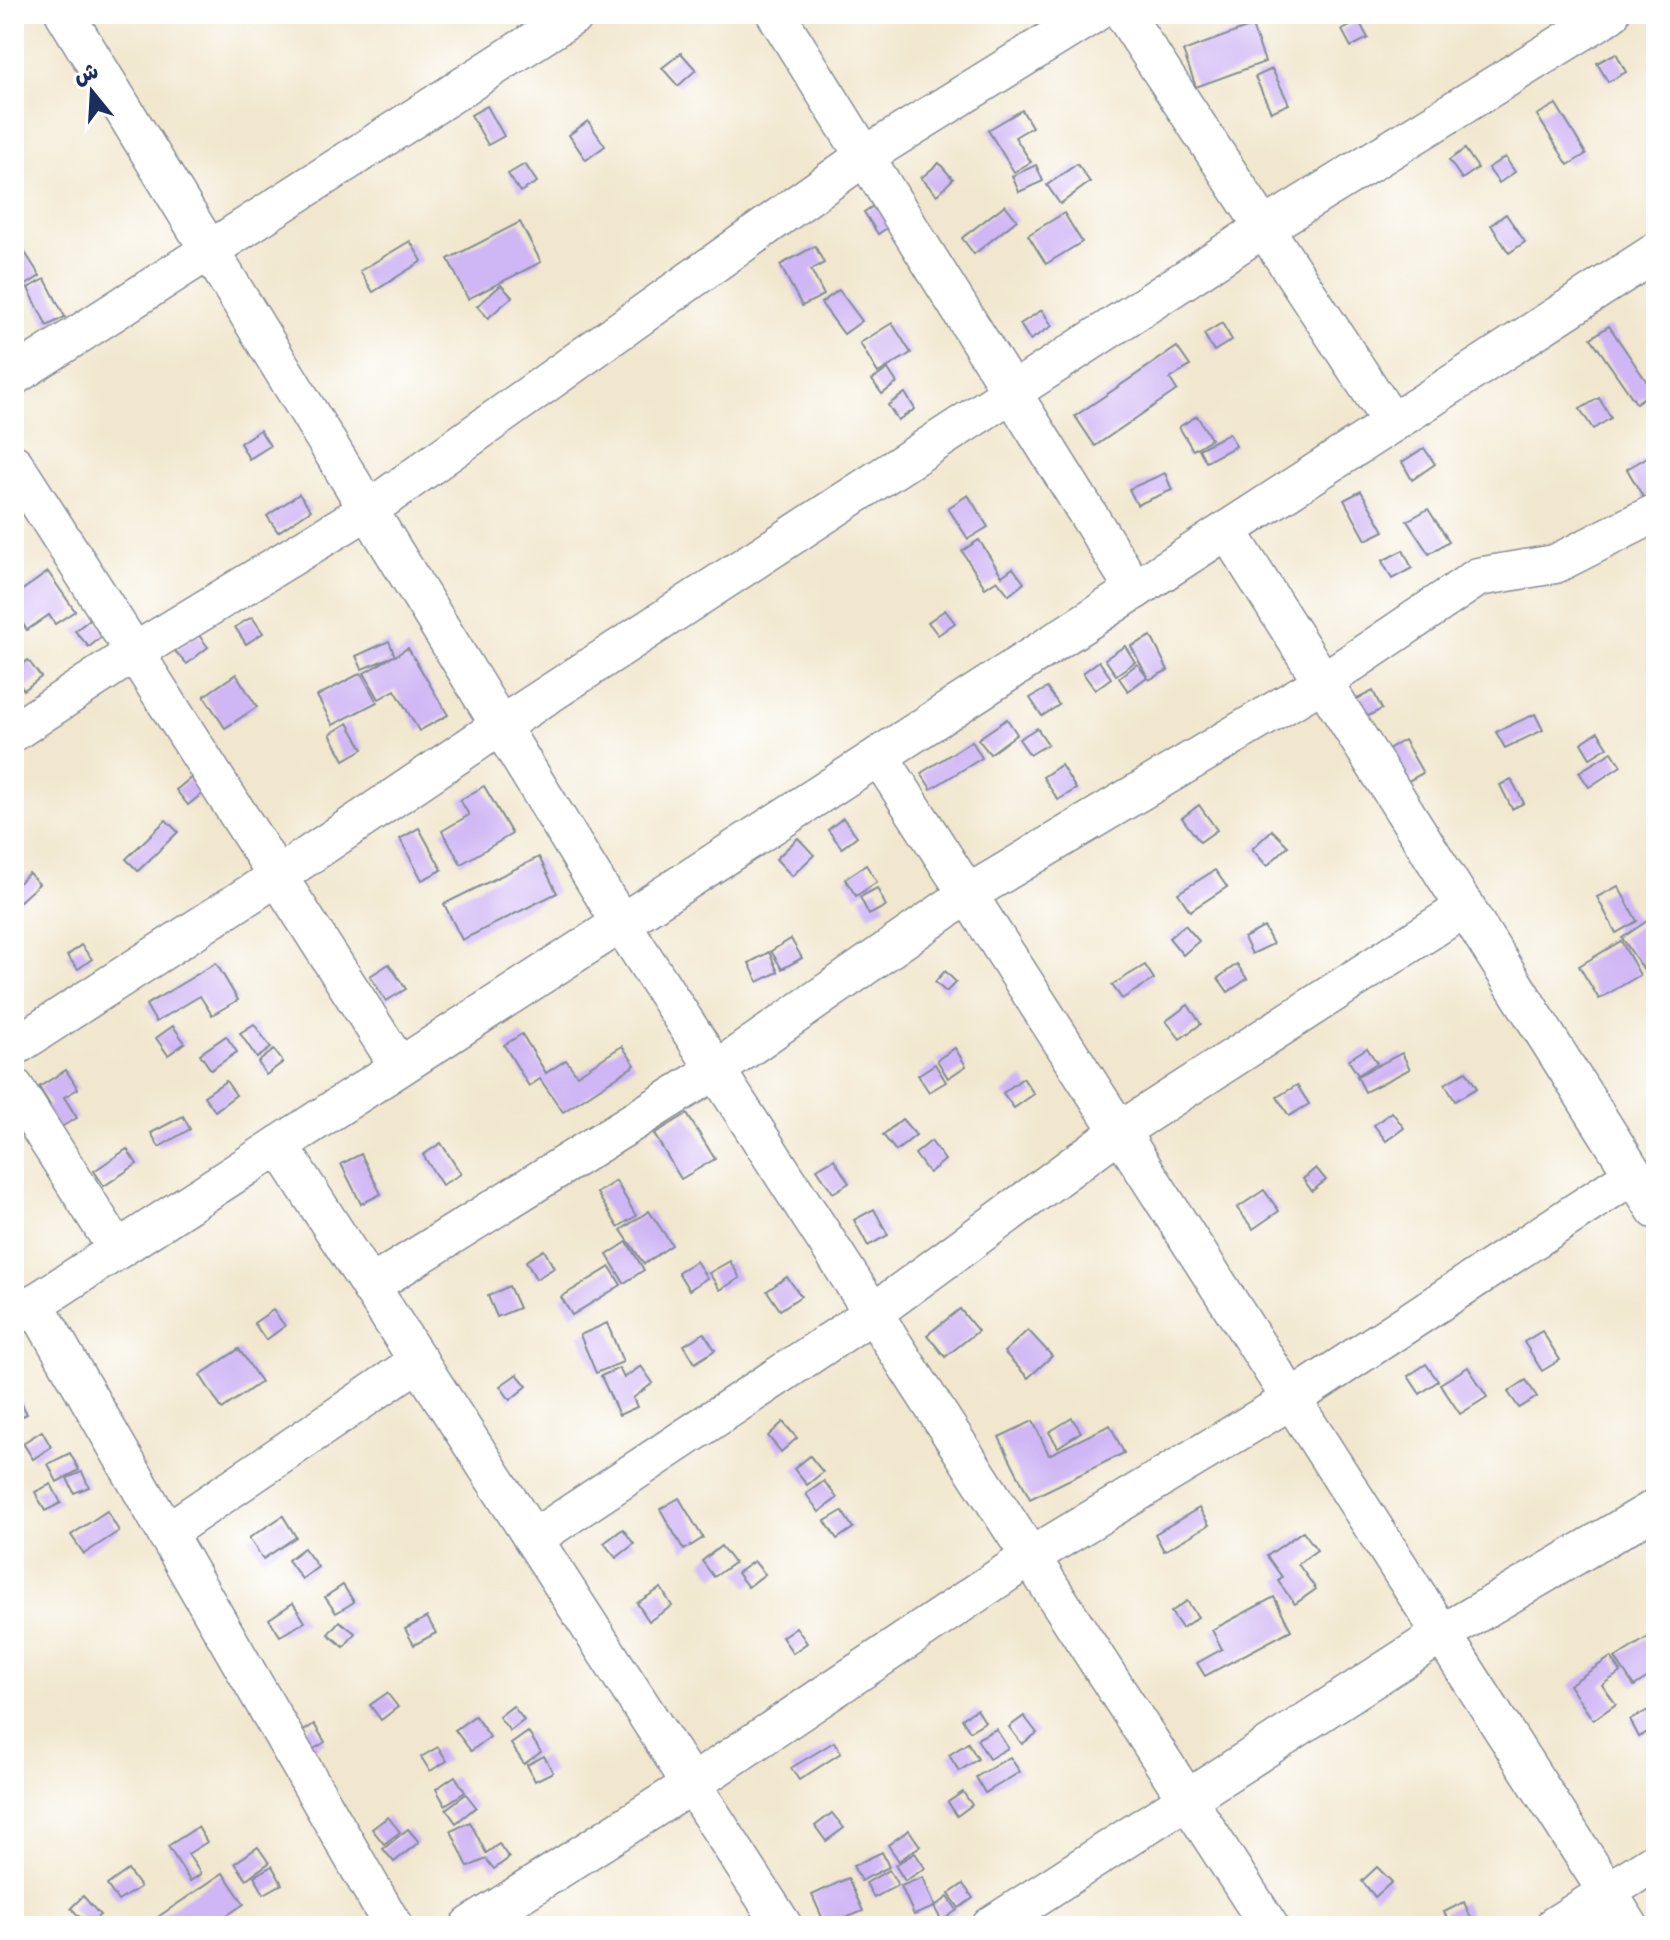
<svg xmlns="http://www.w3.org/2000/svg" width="1670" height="1940" viewBox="0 0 1670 1940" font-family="'Playpen Sans','Playpen Sans Arabic',sans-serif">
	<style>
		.building { fill: #cfb6f4 }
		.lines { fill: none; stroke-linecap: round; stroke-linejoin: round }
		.street-casing { stroke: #868b96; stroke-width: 41 }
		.street { stroke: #fff; stroke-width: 38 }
	</style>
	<rect width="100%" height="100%" fill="#fff"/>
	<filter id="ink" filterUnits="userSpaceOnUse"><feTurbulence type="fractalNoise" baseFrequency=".0125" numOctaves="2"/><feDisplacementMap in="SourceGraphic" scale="16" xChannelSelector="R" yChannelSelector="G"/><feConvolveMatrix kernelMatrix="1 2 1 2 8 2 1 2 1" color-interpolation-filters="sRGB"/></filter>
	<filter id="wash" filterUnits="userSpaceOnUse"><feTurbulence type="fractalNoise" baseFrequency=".006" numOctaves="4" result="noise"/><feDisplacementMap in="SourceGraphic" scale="32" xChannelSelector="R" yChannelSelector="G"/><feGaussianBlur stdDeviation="1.8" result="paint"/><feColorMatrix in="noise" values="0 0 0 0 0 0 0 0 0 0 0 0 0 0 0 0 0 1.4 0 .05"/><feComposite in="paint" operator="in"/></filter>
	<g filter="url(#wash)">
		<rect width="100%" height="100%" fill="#f1e7ce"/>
		<g id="blocks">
			<g class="building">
				<polygon points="1359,21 1368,38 1351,47 1342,30"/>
				<polygon points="1252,26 1265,62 1196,87 1183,51"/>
				<polygon points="681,53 696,70 678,86 662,68"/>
				<polygon points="1616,53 1626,72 1608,82 1597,63"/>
				<polygon points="1272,69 1289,104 1271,112 1255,77"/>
				<polygon points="1556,104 1586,154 1568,165 1537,115"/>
				<polygon points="487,106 504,136 488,145 471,115"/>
				<polygon points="1022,110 1032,127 1015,137 1031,162 1014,172 988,130"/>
				<polygon points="588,121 605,146 586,160 569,135"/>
				<polygon points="1465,149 1478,168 1462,179 1449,160"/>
				<polygon points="1505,157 1515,172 1499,183 1488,168"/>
				<polygon points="939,163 953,179 937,195 921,178"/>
				<polygon points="525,164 537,182 520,192 508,174"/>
				<polygon points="1077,164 1090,182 1060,204 1047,185"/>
				<polygon points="1036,165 1043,181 1019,192 1012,176"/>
				<polygon points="882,200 896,222 878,234 864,212"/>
				<polygon points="1005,205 1017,220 974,254 962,238"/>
				<polygon points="1064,213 1082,242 1046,264 1028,235"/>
				<polygon points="1506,214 1525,242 1509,253 1491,225"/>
				<polygon points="520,222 541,262 468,299 448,259"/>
				<polygon points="410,241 422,261 373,292 360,271"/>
				<polygon points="19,243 40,276 14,293 14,247"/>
				<polygon points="815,246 824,263 811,270 824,295 802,306 780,265"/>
				<polygon points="45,279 65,317 47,326 28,288"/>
				<polygon points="501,285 512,297 488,318 477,306"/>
				<polygon points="839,290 862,321 844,334 821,303"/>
				<polygon points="1042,310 1052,326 1030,340 1020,324"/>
				<polygon points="892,323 911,353 878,373 860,343"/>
				<polygon points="1222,323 1232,340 1214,351 1204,334"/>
				<polygon points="1609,326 1653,391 1636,403 1591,338"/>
				<polygon points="1177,347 1190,366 1170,379 1177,390 1095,446 1075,416"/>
				<polygon points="888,369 897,383 882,394 872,380"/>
				<polygon points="905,393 915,409 898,420 888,405"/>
				<polygon points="1599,398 1611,418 1593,429 1580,409"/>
				<polygon points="1197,416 1211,439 1193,450 1179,427"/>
				<polygon points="260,430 270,446 249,459 240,443"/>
				<polygon points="1229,433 1236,446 1206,462 1199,449"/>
				<polygon points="1424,448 1435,464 1412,480 1402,462"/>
				<polygon points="1656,452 1656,499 1647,504 1627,469"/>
				<polygon points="1165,473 1172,490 1137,505 1129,489"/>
				<polygon points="1361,491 1384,531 1366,540 1344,500"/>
				<polygon points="299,494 311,510 278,532 267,516"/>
				<polygon points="968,495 988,527 968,539 948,508"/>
				<polygon points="1428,509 1449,541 1429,554 1407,521"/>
				<polygon points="979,540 1002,576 1013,568 1024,583 1009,595 997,580 985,588 962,551"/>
				<polygon points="1403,550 1412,568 1392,579 1382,561"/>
				<polygon points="48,572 75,611 55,624 49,615 27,630 14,611 14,596"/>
				<polygon points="945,610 955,623 938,635 928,622"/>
				<polygon points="93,617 106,633 89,647 75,631"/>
				<polygon points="252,617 263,633 246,644 235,627"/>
				<polygon points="197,633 208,647 187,664 175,651"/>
				<polygon points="1151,636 1168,670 1149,680 1131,646"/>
				<polygon points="389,641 395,656 408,648 448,715 419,731 395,690 379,699 364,673 394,656 362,669 356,656"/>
				<polygon points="1125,646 1135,662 1116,675 1105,659"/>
				<polygon points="28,660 41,677 24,690 14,678 14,672"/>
				<polygon points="1099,661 1111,678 1095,690 1083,673"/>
				<polygon points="1137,664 1147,677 1128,691 1119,678"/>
				<polygon points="361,673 377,702 333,725 317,696"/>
				<polygon points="236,674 257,707 225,728 204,696"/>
				<polygon points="1047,688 1059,705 1042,716 1030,698"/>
				<polygon points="1373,691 1382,709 1360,720 1351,702"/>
				<polygon points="1535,714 1543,730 1505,748 1496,732"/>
				<polygon points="1007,719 1017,734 990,754 978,739"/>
				<polygon points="348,723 363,749 344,760 330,734"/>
				<polygon points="1037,728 1048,744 1030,755 1019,739"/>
				<polygon points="1598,732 1608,747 1590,758 1581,743"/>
				<polygon points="1404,740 1423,773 1401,785 1383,752"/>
				<polygon points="972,741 982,758 931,789 921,773"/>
				<polygon points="1612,752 1621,766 1589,787 1579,772"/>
				<polygon points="1061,765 1076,789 1058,800 1043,777"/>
				<polygon points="192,777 204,792 188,805 176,790"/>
				<polygon points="1511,779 1524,803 1512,809 1500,785"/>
				<polygon points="484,786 512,834 461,864 442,831 469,815 460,800"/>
				<polygon points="1199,805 1217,830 1200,842 1182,818"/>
				<polygon points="843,818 857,836 842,848 828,830"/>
				<polygon points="166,820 178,832 138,871 126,859"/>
				<polygon points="419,828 442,870 422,880 400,839"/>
				<polygon points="1272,830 1288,846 1267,866 1252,849"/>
				<polygon points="798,838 814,855 792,876 776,859"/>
				<polygon points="539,857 557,893 462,940 444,904"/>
				<polygon points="866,865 877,882 856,896 845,879"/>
				<polygon points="1215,870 1227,887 1190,911 1178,893"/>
				<polygon points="29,873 39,884 19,902 14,897 14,887"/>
				<polygon points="1618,886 1637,921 1616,933 1597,897"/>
				<polygon points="877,888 886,906 869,915 860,897"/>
				<polygon points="1656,915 1656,962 1644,970 1622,938"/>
				<polygon points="1185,925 1199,941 1183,955 1169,938"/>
				<polygon points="1264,927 1273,944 1252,954 1244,938"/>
				<polygon points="791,939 802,958 782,969 771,951"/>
				<polygon points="1621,941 1640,975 1599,999 1579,966"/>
				<polygon points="81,945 92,959 78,969 67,956"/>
				<polygon points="769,952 778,972 758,982 749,963"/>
				<polygon points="216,963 238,1000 212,1015 200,996 156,1022 146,1005"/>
				<polygon points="389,964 406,989 386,1001 370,976"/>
				<polygon points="1237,964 1247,979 1228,992 1218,978"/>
				<polygon points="1145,965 1154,979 1122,999 1112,985"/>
				<polygon points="945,971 956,982 946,992 935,982"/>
				<polygon points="1188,1005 1201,1024 1180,1039 1166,1021"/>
				<polygon points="254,1024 271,1048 257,1058 240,1033"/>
				<polygon points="173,1026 185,1043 168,1055 156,1038"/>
				<polygon points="522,1034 546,1073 566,1060 577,1075 622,1046 635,1065 563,1112 540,1079 529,1086 504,1045"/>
				<polygon points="226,1036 237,1052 211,1070 200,1054"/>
				<polygon points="955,1048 966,1066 948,1078 937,1060"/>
				<polygon points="1367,1048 1377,1063 1358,1075 1348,1060"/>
				<polygon points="274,1050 283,1062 266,1075 258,1062"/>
				<polygon points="1402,1053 1410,1069 1365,1092 1357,1076"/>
				<polygon points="935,1064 946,1082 929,1092 918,1075"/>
				<polygon points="66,1070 78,1089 64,1097 77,1118 52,1132 40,1111 50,1105 39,1087"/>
				<polygon points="1466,1071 1477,1088 1455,1101 1445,1084"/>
				<polygon points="1023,1078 1034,1094 1014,1108 1003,1093"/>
				<polygon points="226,1081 236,1095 215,1111 204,1096"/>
				<polygon points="1297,1085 1309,1104 1289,1116 1277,1097"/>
				<polygon points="1392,1112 1404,1128 1386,1141 1374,1125"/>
				<polygon points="687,1114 715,1159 681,1179 654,1134"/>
				<polygon points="183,1116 190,1129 159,1147 151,1133"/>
				<polygon points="902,1119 916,1135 896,1151 883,1135"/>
				<polygon points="931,1141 945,1160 929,1173 915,1154"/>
				<polygon points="441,1143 461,1174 442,1185 423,1155"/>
				<polygon points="127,1149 137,1164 104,1186 94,1171"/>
				<polygon points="361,1154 381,1194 361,1204 341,1164"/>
				<polygon points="834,1159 849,1183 833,1193 817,1169"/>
				<polygon points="1316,1168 1326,1180 1312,1191 1303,1179"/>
				<polygon points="616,1181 636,1216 618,1227 597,1193"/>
				<polygon points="1264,1190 1279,1211 1253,1229 1237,1208"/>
				<polygon points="874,1209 888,1235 868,1246 854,1220"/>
				<polygon points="649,1211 672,1245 644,1264 621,1230"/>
				<polygon points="627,1242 644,1270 624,1283 607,1255"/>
				<polygon points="544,1250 554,1268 536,1279 526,1261"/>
				<polygon points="696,1261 707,1278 689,1290 678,1272"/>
				<polygon points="730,1261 740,1278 720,1290 709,1273"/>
				<polygon points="610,1267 621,1285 572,1315 561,1297"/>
				<polygon points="787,1277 801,1296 780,1310 767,1291"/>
				<polygon points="509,1286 519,1308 497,1317 488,1296"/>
				<polygon points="960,1309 978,1331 945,1357 927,1335"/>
				<polygon points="273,1310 285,1326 266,1340 254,1323"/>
				<polygon points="607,1323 623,1362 596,1373 580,1335"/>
				<polygon points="1028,1330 1052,1356 1028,1378 1004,1352"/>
				<polygon points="1542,1331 1560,1360 1542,1371 1524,1342"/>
				<polygon points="704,1333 715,1350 695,1363 684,1345"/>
				<polygon points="239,1349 261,1382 222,1409 200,1375"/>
				<polygon points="1426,1364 1438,1381 1420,1394 1408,1376"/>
				<polygon points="641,1366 653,1383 633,1398 637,1407 619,1415 601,1376 619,1368 624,1378"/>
				<polygon points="1468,1367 1487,1397 1460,1414 1440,1384"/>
				<polygon points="517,1374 527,1386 510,1400 500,1386"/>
				<polygon points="1526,1380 1537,1397 1519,1408 1508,1392"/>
				<polygon points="14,1388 27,1414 14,1420"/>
				<polygon points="1072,1418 1081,1432 1058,1447 1049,1432"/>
				<polygon points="1033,1421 1049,1455 1110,1425 1124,1453 1030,1499 999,1437"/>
				<polygon points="783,1422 797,1438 781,1452 768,1436"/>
				<polygon points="42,1431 51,1447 33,1459 23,1443"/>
				<polygon points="70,1453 79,1470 57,1482 48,1464"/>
				<polygon points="810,1456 823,1472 807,1485 794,1469"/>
				<polygon points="82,1472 89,1487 74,1493 67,1478"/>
				<polygon points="824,1481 837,1498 819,1512 806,1494"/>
				<polygon points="51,1484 61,1503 45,1511 35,1492"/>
				<polygon points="679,1498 703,1538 684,1550 660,1509"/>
				<polygon points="1199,1508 1209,1525 1164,1551 1155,1534"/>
				<polygon points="107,1511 119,1531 84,1554 71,1535"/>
				<polygon points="842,1511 853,1528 837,1539 825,1521"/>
				<polygon points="283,1516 296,1537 263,1559 249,1538"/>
				<polygon points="623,1529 634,1544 616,1558 604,1543"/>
				<polygon points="1303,1531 1317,1550 1298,1564 1316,1589 1295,1604 1278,1581 1282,1577 1267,1556"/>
				<polygon points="721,1546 734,1563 714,1577 702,1561"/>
				<polygon points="304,1548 318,1567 302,1579 288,1560"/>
				<polygon points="754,1561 765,1574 748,1587 737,1573"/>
				<polygon points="343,1585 354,1602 336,1613 325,1597"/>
				<polygon points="661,1588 672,1606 649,1621 637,1603"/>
				<polygon points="1274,1597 1291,1630 1205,1676 1197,1663 1222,1649 1212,1630"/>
				<polygon points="1187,1601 1198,1617 1182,1628 1171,1612"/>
				<polygon points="293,1603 305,1622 280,1636 269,1619"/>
				<polygon points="427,1617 436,1633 414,1645 405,1629"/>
				<polygon points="339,1621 355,1633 344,1647 328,1634"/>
				<polygon points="796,1627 807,1643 793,1653 782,1637"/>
				<polygon points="1656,1632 1656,1672 1634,1686 1615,1658"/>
				<polygon points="1611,1657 1621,1672 1602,1685 1616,1704 1593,1720 1569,1685"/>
				<polygon points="387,1693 398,1707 381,1720 370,1705"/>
				<polygon points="513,1706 524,1720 510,1731 499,1717"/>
				<polygon points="1656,1706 1656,1727 1639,1737 1630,1720"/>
				<polygon points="977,1709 985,1722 970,1731 962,1719"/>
				<polygon points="475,1716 490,1737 471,1751 455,1730"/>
				<polygon points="1024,1716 1037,1733 1022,1744 1009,1727"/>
				<polygon points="314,1724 325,1742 306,1754 295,1737"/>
				<polygon points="996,1729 1008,1748 989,1759 977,1739"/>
				<polygon points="528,1732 541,1752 524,1764 511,1744"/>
				<polygon points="834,1742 841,1753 799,1780 791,1768"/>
				<polygon points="968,1743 978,1759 959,1771 949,1755"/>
				<polygon points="438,1747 447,1761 430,1771 421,1757"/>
				<polygon points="544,1756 553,1772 535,1781 527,1765"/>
				<polygon points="1010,1757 1020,1772 985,1793 976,1777"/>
				<polygon points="455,1776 465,1792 445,1805 436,1789"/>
				<polygon points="963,1792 972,1805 957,1816 948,1802"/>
				<polygon points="466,1794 476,1807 456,1823 446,1809"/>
				<polygon points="832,1813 844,1828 826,1841 815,1826"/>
				<polygon points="388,1817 400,1832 384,1844 372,1829"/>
				<polygon points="470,1822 486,1853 499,1844 509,1858 494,1869 486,1859 468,1867 451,1831"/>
				<polygon points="198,1827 207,1842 188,1854 201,1874 190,1881 168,1846"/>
				<polygon points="408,1829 419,1842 394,1862 383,1849"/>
				<polygon points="909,1830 920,1846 899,1861 888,1845"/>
				<polygon points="258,1847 269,1863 246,1879 235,1863"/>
				<polygon points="882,1852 889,1867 861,1881 853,1866"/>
				<polygon points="915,1853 925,1868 905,1881 895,1865"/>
				<polygon points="272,1866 282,1884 264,1894 254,1876"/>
				<polygon points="1377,1867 1392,1882 1375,1897 1362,1881"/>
				<polygon points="128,1870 140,1887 118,1901 107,1885"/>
				<polygon points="889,1870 898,1885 874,1898 866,1883"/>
				<polygon points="223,1873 244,1904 211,1926 151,1926 149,1923"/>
				<polygon points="923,1877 935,1907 948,1897 957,1910 942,1921 934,1907 914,1915 901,1886"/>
				<polygon points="848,1878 863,1911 826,1926 812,1895"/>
				<polygon points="963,1884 973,1898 959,1908 949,1894"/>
				<polygon points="83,1896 100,1915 88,1926 71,1908"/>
				<polygon points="1464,1902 1474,1925 1451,1926 1444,1912"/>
			</g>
		</g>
	</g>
	<g filter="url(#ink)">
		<use href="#blocks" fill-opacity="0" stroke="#868b96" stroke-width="2"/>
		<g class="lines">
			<g class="street-casing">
				<g id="street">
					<polyline points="65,14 621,923 1269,1926"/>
					<polyline points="776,14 1135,590"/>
					<polyline points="1124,14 1392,423"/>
					<polyline points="14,376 576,14"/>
					<polyline points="14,464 399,1066"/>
					<polyline points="1227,530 1656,1210"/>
					<polyline points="14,732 135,652 368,510 865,156 1093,14"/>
					<polyline points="879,756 1629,1926"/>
					<polyline points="14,1047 278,876 500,726 1264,228 1610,14"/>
					<polyline points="14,1087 117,1249"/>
					<polyline points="279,1145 783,1926"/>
					<polyline points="370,1286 716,1070 968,894 1323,682 1478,577 1555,564 1656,513"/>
					<polyline points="34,1303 393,1926"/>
					<polyline points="14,1317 1656,252"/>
					<polyline points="166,1533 419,1361"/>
					<polyline points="533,1539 873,1313 1120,1131 1466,907"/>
					<polyline points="470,1926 692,1784 1030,1557 1292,1399 1634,1174"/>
					<polyline points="991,1926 1442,1634 1656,1508"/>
					<polyline points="1554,1926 1656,1861"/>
				</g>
			</g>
			<use href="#street" class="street"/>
		</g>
	</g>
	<rect width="1670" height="1940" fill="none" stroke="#fff" stroke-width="48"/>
	<g transform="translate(92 92) rotate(342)" stroke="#ffffff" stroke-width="6" paint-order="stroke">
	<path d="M0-6L14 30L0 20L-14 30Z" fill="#1b2f5e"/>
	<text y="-12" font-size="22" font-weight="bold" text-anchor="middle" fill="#1b2f5e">ش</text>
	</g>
</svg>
